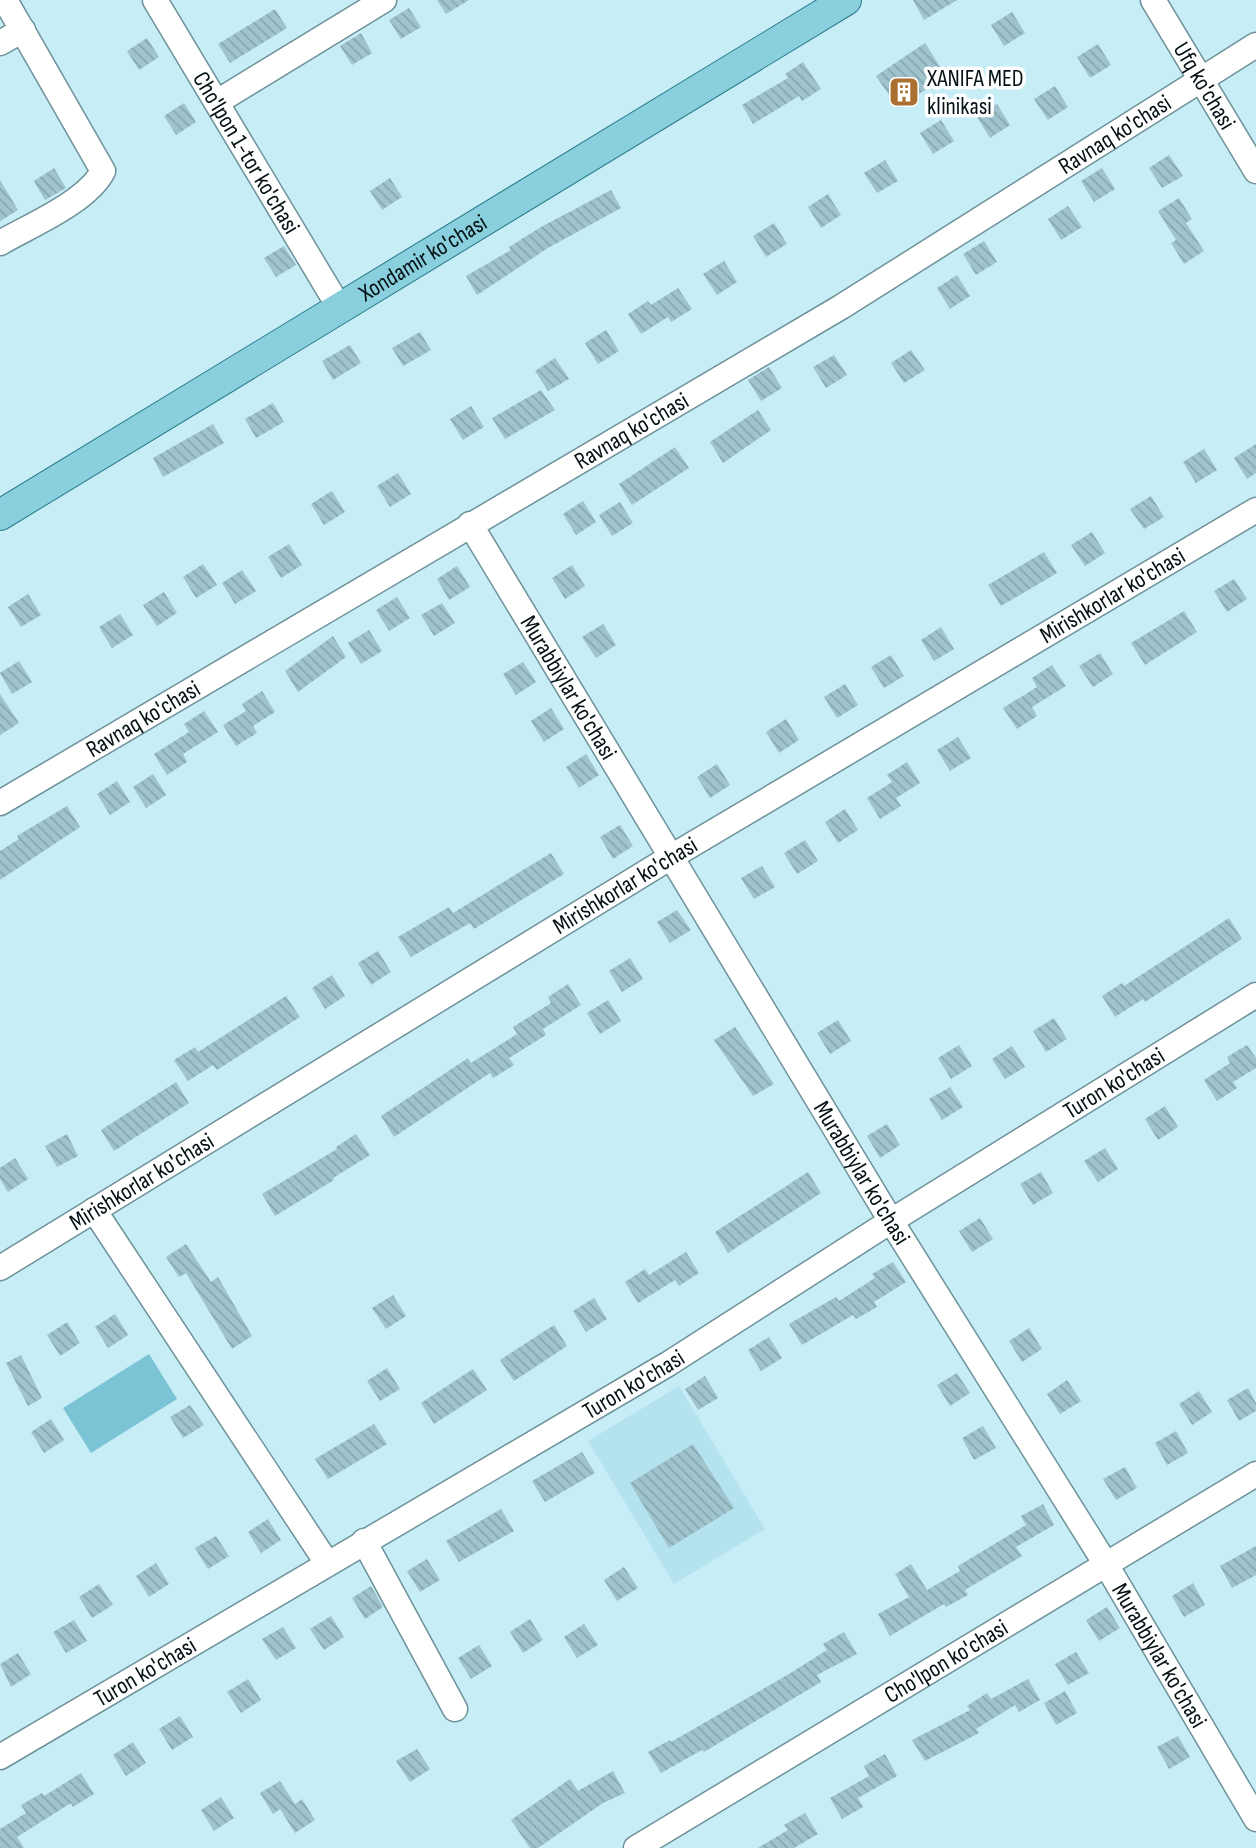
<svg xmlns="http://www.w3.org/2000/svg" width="1256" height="1848" viewBox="0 0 1256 1848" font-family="'Sofia Sans Condensed',sans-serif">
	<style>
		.built { fill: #b4e3ef }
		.garden { fill: #7ac4d5 }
		.building { fill: url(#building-back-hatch) }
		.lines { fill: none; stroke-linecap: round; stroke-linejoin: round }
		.minor-casing { stroke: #6e929a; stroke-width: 27 }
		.major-casing { stroke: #277888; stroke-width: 32 }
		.minor { stroke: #fff; stroke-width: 24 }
		.major { stroke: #89cfdd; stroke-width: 30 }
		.labels { text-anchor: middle; stroke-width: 7; stroke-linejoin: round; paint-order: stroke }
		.poi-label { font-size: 24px; fill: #041114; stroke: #fff; text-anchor: start }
		.street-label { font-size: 24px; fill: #041114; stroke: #fff }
	</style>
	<defs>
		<pattern id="building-back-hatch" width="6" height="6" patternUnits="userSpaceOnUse" patternTransform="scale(1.75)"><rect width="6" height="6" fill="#9fc4cd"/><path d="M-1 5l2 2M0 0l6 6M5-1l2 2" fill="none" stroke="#87a7af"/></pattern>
	</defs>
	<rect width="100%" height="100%" fill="#c7edf6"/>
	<polygon class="built" points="679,1386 765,1529 674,1584 588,1441"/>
	<polygon class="garden" points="149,1354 177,1399 91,1453 63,1408"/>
	<g class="building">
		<polygon points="437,0 469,0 446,14"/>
		<polygon points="913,0 957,0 924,20"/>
		<polygon points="409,8 421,27 401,39 389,20"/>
		<polygon points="275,9 287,28 230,63 218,44"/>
		<polygon points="1012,12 1025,33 1004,46 991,25"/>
		<polygon points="361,33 372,53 352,65 340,46"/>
		<polygon points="147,38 159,57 139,70 127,51"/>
		<polygon points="925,43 946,76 898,108 876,76"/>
		<polygon points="1098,44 1111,65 1090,78 1077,57"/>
		<polygon points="803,62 821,89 802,101 799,96 753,124 742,105 788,78 785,74"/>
		<polygon points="1055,86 1068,107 1048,120 1034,99"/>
		<polygon points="184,103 196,122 176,135 164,116"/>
		<polygon points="997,104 1010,125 990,138 977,117"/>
		<polygon points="941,120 954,141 933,154 920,133"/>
		<polygon points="1169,155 1183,176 1162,188 1149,168"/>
		<polygon points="885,160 898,181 877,193 864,173"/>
		<polygon points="54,168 66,188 45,200 34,181"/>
		<polygon points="1102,168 1115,189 1094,202 1081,181"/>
		<polygon points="390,178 402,197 382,210 370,191"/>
		<polygon points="0,180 18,210 0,221"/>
		<polygon points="611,190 621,208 548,248 477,295 466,276 511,250 509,247 541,227"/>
		<polygon points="828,194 841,215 821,228 808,207"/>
		<polygon points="1179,198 1192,219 1186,223 1204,251 1184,264 1171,243 1176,240 1158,211"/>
		<polygon points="1068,206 1082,227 1061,240 1048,219"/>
		<polygon points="774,223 787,244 766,257 753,236"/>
		<polygon points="984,241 997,262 976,275 963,254"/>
		<polygon points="284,246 296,265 276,277 264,258"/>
		<polygon points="724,261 737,282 717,295 703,274"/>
		<polygon points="957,275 970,296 950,309 937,288"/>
		<polygon points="678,288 692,309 671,322 668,317 641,334 628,314 648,301 651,305"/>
		<polygon points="606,330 619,351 598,364 585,343"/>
		<polygon points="420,332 431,350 403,366 392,348"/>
		<polygon points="350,345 361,363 333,380 322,361"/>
		<polygon points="911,350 925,370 904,383 891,363"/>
		<polygon points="834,355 847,375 826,388 813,367"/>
		<polygon points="555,358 569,379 548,391 535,371"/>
		<polygon points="769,367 782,388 761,401 748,380"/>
		<polygon points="541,390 555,410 505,439 492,418"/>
		<polygon points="273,403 284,422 256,438 245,419"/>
		<polygon points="471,406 484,427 463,440 450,419"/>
		<polygon points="758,410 771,430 723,463 710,442"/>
		<polygon points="213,424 224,443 163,477 153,458"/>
		<polygon points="1256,444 1256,473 1247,479 1234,458"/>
		<polygon points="675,447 689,468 632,505 619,484"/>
		<polygon points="1204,449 1217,470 1196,483 1183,462"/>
		<polygon points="398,473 411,494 390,507 377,486"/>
		<polygon points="332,491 345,512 324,525 311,504"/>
		<polygon points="1151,496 1164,517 1144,529 1130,509"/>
		<polygon points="583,501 596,522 576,535 563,514"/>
		<polygon points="620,502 633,523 612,536 599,515"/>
		<polygon points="1092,532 1105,553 1085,566 1071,545"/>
		<polygon points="289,544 302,565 281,578 268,557"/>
		<polygon points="1044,552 1057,573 1001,606 988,585"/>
		<polygon points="203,564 217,585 196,598 183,577"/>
		<polygon points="572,565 585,586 565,599 552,578"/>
		<polygon points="457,566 470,587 449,600 437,579"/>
		<polygon points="242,570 256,591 235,604 222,583"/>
		<polygon points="1234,579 1247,599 1227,612 1214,591"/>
		<polygon points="164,592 177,613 157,626 143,605"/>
		<polygon points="28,594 41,615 21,627 8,607"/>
		<polygon points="397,597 410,618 389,631 376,610"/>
		<polygon points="442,603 455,623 434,636 421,615"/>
		<polygon points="1184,611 1197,632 1145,665 1131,643"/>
		<polygon points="120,614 133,635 112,648 99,627"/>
		<polygon points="603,624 616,645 596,658 582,637"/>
		<polygon points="941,627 954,649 934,661 921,640"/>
		<polygon points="369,630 382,651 361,664 348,643"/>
		<polygon points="333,636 346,657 298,692 285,671"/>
		<polygon points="1100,653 1113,674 1093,687 1079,666"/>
		<polygon points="891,655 904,676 884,688 871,667"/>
		<polygon points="19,661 32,682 12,694 0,673"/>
		<polygon points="523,662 536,682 516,695 503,674"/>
		<polygon points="1052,665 1066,686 1032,707 1037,716 1017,729 1003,708 1037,687 1032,678"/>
		<polygon points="845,684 858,705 837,718 824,697"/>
		<polygon points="262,691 275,712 253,726 257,733 236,746 223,725 246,711 242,704"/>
		<polygon points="0,694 19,723 0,735"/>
		<polygon points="551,708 564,729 544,742 531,721"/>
		<polygon points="204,711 218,732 183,754 187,762 167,775 154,754 189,732 184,724"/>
		<polygon points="786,719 799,740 779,753 766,732"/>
		<polygon points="958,737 971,758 950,771 937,750"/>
		<polygon points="586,754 599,775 579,788 566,767"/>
		<polygon points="907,762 920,783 896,798 901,806 880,819 867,798 892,782 887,775"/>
		<polygon points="717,764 730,785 710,798 697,777"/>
		<polygon points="153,774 166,795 146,808 133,787"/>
		<polygon points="117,781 130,802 110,815 97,794"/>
		<polygon points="67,806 80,827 0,880 0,851 19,839 17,836"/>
		<polygon points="845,809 858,830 838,843 825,822"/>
		<polygon points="620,825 633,846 613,859 600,837"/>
		<polygon points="805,840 818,861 797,874 784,853"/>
		<polygon points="551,853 564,874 474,929 470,923 411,957 398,937 449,907 453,913"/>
		<polygon points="762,866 775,887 754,899 741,878"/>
		<polygon points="677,910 691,930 670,943 657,922"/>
		<polygon points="1229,918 1242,939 1145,1002 1143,999 1115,1017 1102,996 1122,983 1124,986"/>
		<polygon points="378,951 391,972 371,985 358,963"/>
		<polygon points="630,958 643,979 622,992 609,971"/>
		<polygon points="332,975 345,996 325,1009 312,988"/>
		<polygon points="568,984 581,1005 543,1029 546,1035 509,1058 514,1065 493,1078 490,1073 394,1137 381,1116 468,1058 471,1063 517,1034 513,1027 551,1003 548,997"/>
		<polygon points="286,996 300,1017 217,1070 213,1065 188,1081 174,1060 195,1047 198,1052"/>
		<polygon points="608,1000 621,1021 600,1034 587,1013"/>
		<polygon points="1054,1018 1067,1039 1046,1052 1033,1031"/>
		<polygon points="838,1020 851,1041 830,1054 817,1033"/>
		<polygon points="735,1027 774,1084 753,1096 714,1040"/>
		<polygon points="959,1045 972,1066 951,1079 938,1058"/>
		<polygon points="1247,1045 1256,1058 1256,1068 1233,1082 1237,1088 1217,1101 1204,1080 1230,1063 1227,1057"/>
		<polygon points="1012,1046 1025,1067 1005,1079 992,1059"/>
		<polygon points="176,1082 189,1103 114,1151 101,1130"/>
		<polygon points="950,1087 963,1107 942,1120 929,1099"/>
		<polygon points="1165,1106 1178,1127 1158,1140 1145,1119"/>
		<polygon points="887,1124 900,1145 880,1158 867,1136"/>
		<polygon points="67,1134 78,1156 57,1167 45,1146"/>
		<polygon points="356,1134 370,1155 333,1178 334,1180 275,1216 262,1194 337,1149 336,1147"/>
		<polygon points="1105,1148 1118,1169 1098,1182 1084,1161"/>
		<polygon points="15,1158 28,1179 8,1192 0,1179 0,1168"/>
		<polygon points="808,1172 821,1193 728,1253 715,1232"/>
		<polygon points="1041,1172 1053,1193 1033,1205 1020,1184"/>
		<polygon points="980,1218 993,1239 972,1252 959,1231"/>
		<polygon points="186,1244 211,1282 218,1277 252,1336 232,1349 186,1273 179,1277 166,1257"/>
		<polygon points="686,1252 699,1273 679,1286 675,1280 638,1303 625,1282 645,1269 649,1275"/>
		<polygon points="893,1262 906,1282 874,1302 877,1307 856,1319 853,1315 802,1345 789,1324 836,1297 839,1301 875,1278 872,1274"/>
		<polygon points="393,1295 406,1316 386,1329 372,1308"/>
		<polygon points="594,1298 607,1319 586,1332 573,1311"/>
		<polygon points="115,1314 128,1335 108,1348 95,1327"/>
		<polygon points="67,1322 80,1343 60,1356 47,1335"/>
		<polygon points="554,1325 567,1346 514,1381 500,1360"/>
		<polygon points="1029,1328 1042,1349 1022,1362 1009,1341"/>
		<polygon points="769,1337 782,1358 761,1371 748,1350"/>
		<polygon points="21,1355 42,1398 28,1406 6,1363"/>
		<polygon points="387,1368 400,1389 380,1401 367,1381"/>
		<polygon points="473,1369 487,1390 434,1424 421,1403"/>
		<polygon points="957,1373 970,1393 950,1406 937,1385"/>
		<polygon points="705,1376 718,1398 698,1410 685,1389"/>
		<polygon points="1067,1380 1081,1401 1060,1414 1047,1394"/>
		<polygon points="1248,1388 1256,1403 1256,1411 1239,1421 1227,1400"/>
		<polygon points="1199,1391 1212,1412 1192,1425 1179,1404"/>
		<polygon points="190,1405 204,1425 183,1438 170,1417"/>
		<polygon points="51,1419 64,1440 44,1453 31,1432"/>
		<polygon points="374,1424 387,1444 328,1479 315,1459"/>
		<polygon points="983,1426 996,1448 974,1460 962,1438"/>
		<polygon points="1176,1431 1188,1453 1167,1465 1155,1443"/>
		<polygon points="693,1444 734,1508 669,1548 630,1483"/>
		<polygon points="582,1452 595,1473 545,1502 532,1481"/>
		<polygon points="1125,1467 1137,1488 1116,1500 1103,1479"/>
		<polygon points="1043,1504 1054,1525 1016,1547 1022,1556 965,1590 968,1595 946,1607 944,1604 890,1636 878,1614 909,1597 895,1574 911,1564 927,1590 960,1571 958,1566 1026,1525 1021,1516"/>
		<polygon points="501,1509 514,1531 459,1562 446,1541"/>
		<polygon points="268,1519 281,1540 261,1553 248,1532"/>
		<polygon points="216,1536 229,1556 208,1569 195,1548"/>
		<polygon points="1256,1546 1256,1575 1232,1588 1220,1566"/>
		<polygon points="427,1559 440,1580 420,1592 407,1571"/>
		<polygon points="156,1563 169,1584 149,1597 136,1576"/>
		<polygon points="624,1567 638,1588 617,1601 604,1580"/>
		<polygon points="1193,1583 1205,1605 1184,1617 1172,1596"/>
		<polygon points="99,1584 113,1605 92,1618 79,1597"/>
		<polygon points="371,1586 383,1607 365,1619 352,1598"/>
		<polygon points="1107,1607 1120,1628 1099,1641 1086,1620"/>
		<polygon points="331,1616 344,1637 324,1650 310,1629"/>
		<polygon points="530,1619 543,1640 523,1653 510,1632"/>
		<polygon points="74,1620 87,1641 66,1653 53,1632"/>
		<polygon points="584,1624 598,1645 577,1658 564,1637"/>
		<polygon points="283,1627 296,1648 276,1660 262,1639"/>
		<polygon points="844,1632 857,1654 817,1675 821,1682 704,1752 702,1750 661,1773 648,1752 670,1740 671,1742 789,1674 827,1650 823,1644"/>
		<polygon points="479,1645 492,1666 471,1679 458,1658"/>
		<polygon points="1076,1652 1089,1673 1068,1685 1055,1664"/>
		<polygon points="18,1653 31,1674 11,1687 0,1664"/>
		<polygon points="248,1679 261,1700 241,1713 227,1692"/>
		<polygon points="1028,1679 1040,1700 1019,1712 1015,1705 976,1729 979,1733 925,1761 912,1740 970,1710 967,1706 987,1693 991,1699"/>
		<polygon points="1065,1691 1077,1713 1056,1725 1044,1703"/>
		<polygon points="180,1716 193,1737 172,1750 159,1729"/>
		<polygon points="1178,1736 1190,1757 1169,1769 1157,1747"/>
		<polygon points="133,1742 146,1763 126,1776 113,1755"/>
		<polygon points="417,1749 430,1769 410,1782 396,1761"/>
		<polygon points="885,1754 897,1776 858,1798 863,1807 842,1819 830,1798 869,1776 864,1766"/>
		<polygon points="613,1771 625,1793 603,1803 538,1848 530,1848 511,1820 570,1779 578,1791"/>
		<polygon points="81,1773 94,1794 73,1807 71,1803 17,1837 24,1848 0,1848 0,1829 26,1813 21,1805 42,1793 44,1796"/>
		<polygon points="280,1781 295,1804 302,1799 315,1820 295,1833 280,1809 273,1814 260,1793"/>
		<polygon points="221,1797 234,1818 214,1831 201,1810"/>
		<polygon points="805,1813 818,1834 794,1848 758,1848 788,1830 784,1825"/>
	</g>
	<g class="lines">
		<g class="minor-casing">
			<g id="minor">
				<path id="s1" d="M155,0l184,307"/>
				<path id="s2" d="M1153,0l103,171"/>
				<polyline points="0,43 23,30"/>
				<polyline points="217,102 384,0"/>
				<path d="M0,243c31,-18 87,-41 103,-72l-98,-171"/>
				<path id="s3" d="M470,524l421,697 216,345 149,253"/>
				<path id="s4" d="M0,803l841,-496 415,-262"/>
				<polyline points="94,1210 327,1563"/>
				<path id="s5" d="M0,1268l671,-411 585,-347"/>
				<polyline points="364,1541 455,1709"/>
				<path id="s6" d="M0,1757l668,-393 223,-143 365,-226"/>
				<path id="s7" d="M636,1848l620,-374"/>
			</g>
		</g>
		<g class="major-casing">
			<g id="major">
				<path id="s8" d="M0,515l846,-515"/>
			</g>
		</g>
		<use href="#minor" class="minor"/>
		<use href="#major" class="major"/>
	</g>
	<defs>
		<g id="building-square" transform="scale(1.575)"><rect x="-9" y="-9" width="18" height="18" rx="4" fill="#ab6f31" stroke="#fff"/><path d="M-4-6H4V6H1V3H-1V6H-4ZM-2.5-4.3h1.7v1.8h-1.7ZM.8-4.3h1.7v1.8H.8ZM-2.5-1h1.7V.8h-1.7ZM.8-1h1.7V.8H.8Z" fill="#fff"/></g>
	</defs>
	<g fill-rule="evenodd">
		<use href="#building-square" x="904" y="92"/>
	</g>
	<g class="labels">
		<g class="poi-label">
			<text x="927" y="86">XANIFA MED<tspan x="927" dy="28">klinikasi</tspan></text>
		</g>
		<g class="street-label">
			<text dy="8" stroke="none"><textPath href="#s2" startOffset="100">Ufq ko'chasi</textPath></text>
			<text dy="8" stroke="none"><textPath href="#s4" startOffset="1300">Ravnaq ko'chasi</textPath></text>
			<text dy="8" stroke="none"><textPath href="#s1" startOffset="178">Cho'lpon 1-tor ko'chasi</textPath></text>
			<text dy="8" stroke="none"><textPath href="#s8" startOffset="495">Xondamir ko'chasi</textPath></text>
			<text dy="8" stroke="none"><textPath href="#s4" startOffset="733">Ravnaq ko'chasi</textPath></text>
			<text dy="8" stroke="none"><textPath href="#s5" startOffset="1300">Mirishkorlar ko'chasi</textPath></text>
			<text dy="8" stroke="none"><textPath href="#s3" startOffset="191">Murabbiylar ko'chasi</textPath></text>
			<text dy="8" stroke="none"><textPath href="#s4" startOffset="166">Ravnaq ko'chasi</textPath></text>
			<text dy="8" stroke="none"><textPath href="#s5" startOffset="733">Mirishkorlar ko'chasi</textPath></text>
			<text dy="8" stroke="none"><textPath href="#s6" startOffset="1302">Turon ko'chasi</textPath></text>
			<text dy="8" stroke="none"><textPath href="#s3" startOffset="758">Murabbiylar ko'chasi</textPath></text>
			<text dy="8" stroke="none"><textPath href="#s5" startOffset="166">Mirishkorlar ko'chasi</textPath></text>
			<text dy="8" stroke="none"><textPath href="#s6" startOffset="735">Turon ko'chasi</textPath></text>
			<text dy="8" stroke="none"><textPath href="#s3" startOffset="1325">Murabbiylar ko'chasi</textPath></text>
			<text dy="8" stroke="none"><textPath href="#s7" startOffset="362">Cho'lpon ko'chasi</textPath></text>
			<text dy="8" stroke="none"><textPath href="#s6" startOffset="168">Turon ko'chasi</textPath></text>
		</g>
	</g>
</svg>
